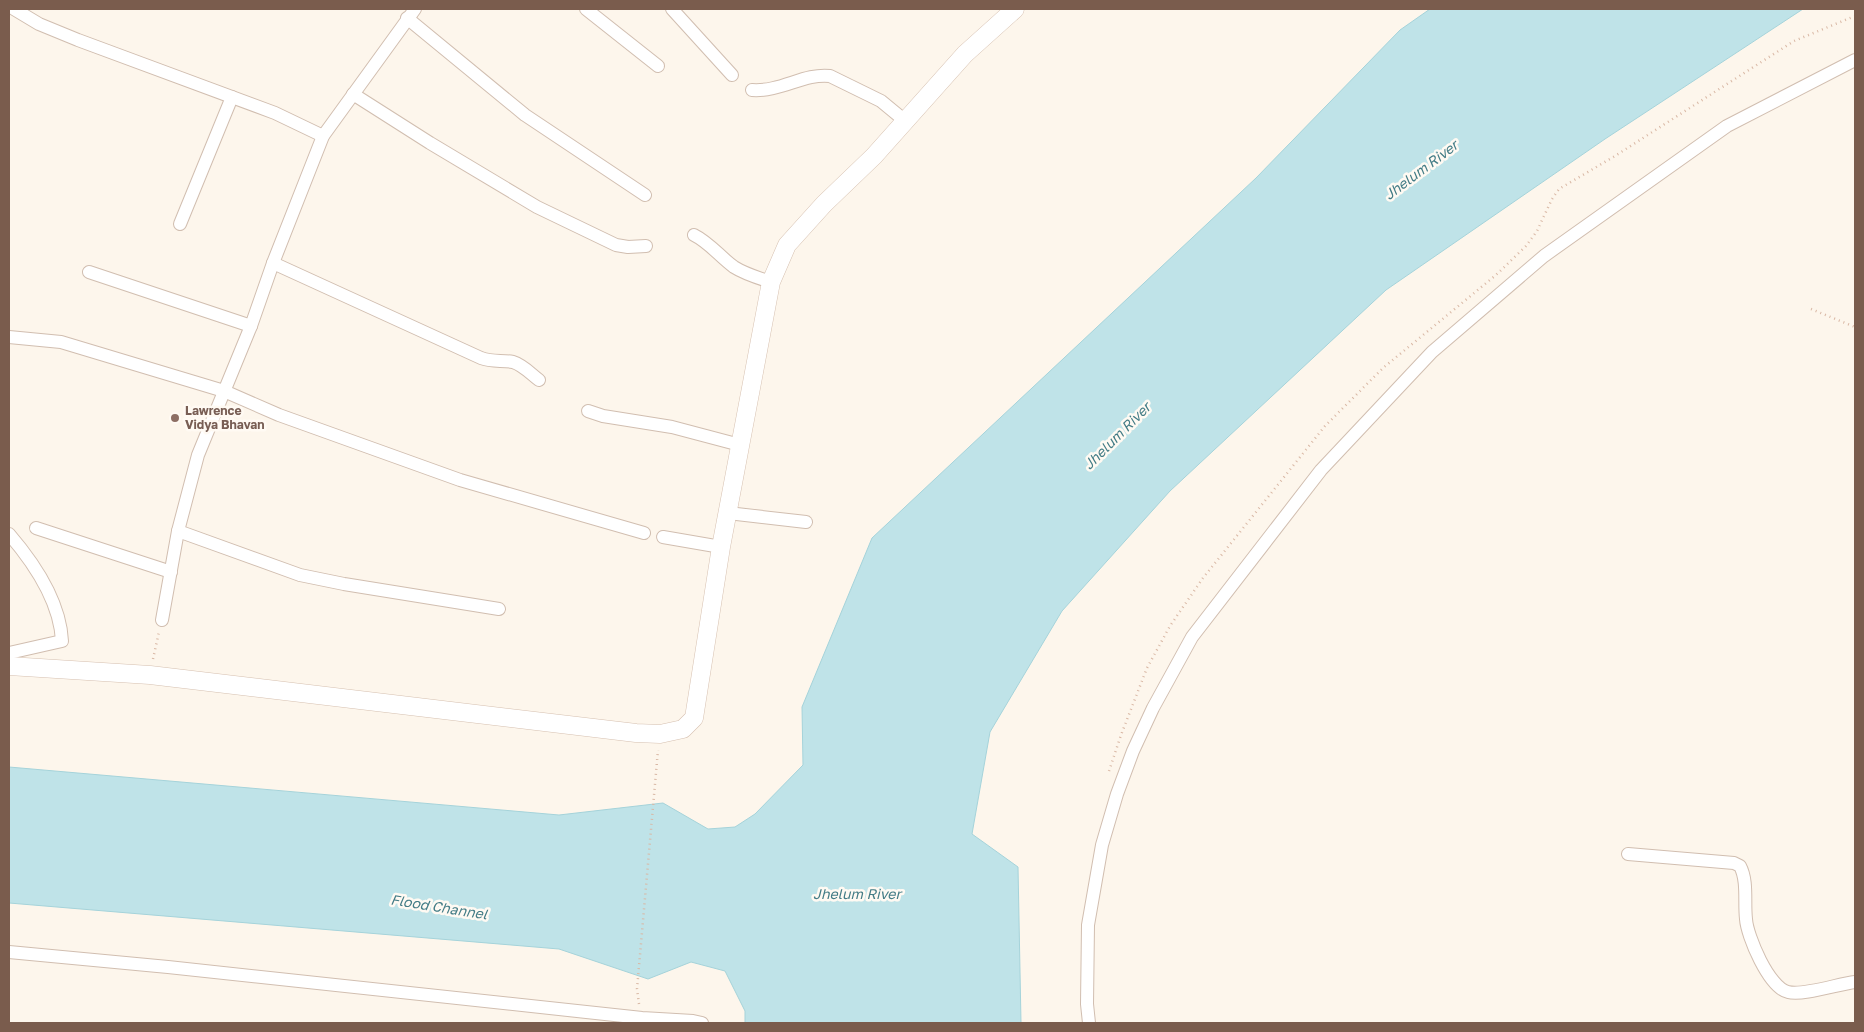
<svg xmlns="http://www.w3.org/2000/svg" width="1864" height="1032" viewBox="0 0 1864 1032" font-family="'Golos Text',sans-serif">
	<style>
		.water { fill: #bfe3e8; stroke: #a5d3da }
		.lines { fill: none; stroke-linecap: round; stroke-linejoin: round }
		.street-casing { stroke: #d1beb0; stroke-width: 14 }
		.secondary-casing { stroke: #d6c0b0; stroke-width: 19 }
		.path { stroke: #d9b8a5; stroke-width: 2.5; stroke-dasharray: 1 4; stroke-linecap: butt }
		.street { stroke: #fff; stroke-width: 12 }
		.secondary { stroke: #fff; stroke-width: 18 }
		.education-dot { fill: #8d6e63; stroke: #fffaf3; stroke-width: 2 }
		.labels { text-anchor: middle; stroke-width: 5; stroke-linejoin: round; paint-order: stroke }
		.education-label { font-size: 12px; font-weight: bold; fill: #785e54; stroke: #fffaf3; text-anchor: start }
		.water-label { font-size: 14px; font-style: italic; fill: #437c86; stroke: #fffaf3 }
	</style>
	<rect width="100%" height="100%" fill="#fdf6ec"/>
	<polygon class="water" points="1430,9 1803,9 1605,139 1386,290 1170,491 1062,611 990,732 972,834 1018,867 1021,1023 745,1023 745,1011 725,971 691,962 648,979 559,949 9,903 9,767 559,815 663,803 708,829 735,827 755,814 803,765 802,707 872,538 1256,178 1400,30"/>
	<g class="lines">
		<g class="street-casing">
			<g id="street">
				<polyline points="14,9 39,24 78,40 275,113 323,136"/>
				<polyline points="586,9 658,66"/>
				<polyline points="672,9 732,75"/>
				<polyline points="407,18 525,115 645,195"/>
				<path d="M752,90c29,2 52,-17 78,-14l51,25 23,19"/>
				<polyline points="353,94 430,143 537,207 616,245 628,247 646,246"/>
				<polyline points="180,224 232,97"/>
				<path d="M694,235c16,8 26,22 40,32 11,7 24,11 37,15"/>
				<path d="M273,263l208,95c11,4 21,2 32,4 10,3 18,12 26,18"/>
				<polyline points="89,272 251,326"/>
				<polyline points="9,337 61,342 224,391 279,415 460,480 644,533"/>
				<polyline points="588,411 603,416 672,427 740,445"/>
				<polyline points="728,513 806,522"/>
				<polyline points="36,528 171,572"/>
				<polyline points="178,531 300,575 344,584 499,609"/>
				<path d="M9,534c25,29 51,67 53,107l-53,12"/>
				<polyline points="663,537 721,547"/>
				<polyline points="162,620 178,531 198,455 251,326 273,263 323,136 415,9"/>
				<path d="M1628,854l106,9 6,3c8,15 4,36 6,53 1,17 23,69 42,73 15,4 50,-8 67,-10"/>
				<polyline points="9,952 168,967 642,1018 693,1021 702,1023"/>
				<polyline points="1089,1023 1087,1004 1088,925 1102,845 1117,794 1133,751 1153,708 1192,637 1321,470 1432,352 1544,256 1727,126 1855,60"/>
			</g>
		</g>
		<g class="secondary-casing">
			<polyline id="secondary" points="9,666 150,675 636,733 660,734 683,729 694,718 721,547 771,282 787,245 824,204 874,156 965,54 1015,9"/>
		</g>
		<g class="path">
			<polyline points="1811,309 1855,327"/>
			<polyline points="153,659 159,632"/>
			<polyline points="1109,771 1121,735 1147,668 1170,626 1203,578 1325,426 1383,368 1496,275 1526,246 1537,231 1552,199 1559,189 1615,156 1794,41 1855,16"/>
			<polyline points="639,1004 637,989 658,750"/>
		</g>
		<use href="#street" class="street"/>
		<use href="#secondary" class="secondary"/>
	</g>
	<circle class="education-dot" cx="175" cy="418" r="5"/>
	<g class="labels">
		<g class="education-label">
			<text x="185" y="415">Lawrence<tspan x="185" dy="14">Vidya Bhavan</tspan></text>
		</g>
		<g class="water-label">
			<text transform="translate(1421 170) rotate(-37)" y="5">Jhelum River</text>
			<text transform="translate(1117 436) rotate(-45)" y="5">Jhelum River</text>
			<text x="857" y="899">Jhelum River</text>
			<text transform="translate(439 907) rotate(9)" y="5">Flood Channel</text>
		</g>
	</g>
	<rect width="1864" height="1032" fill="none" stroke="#7a5c4d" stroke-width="20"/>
</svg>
